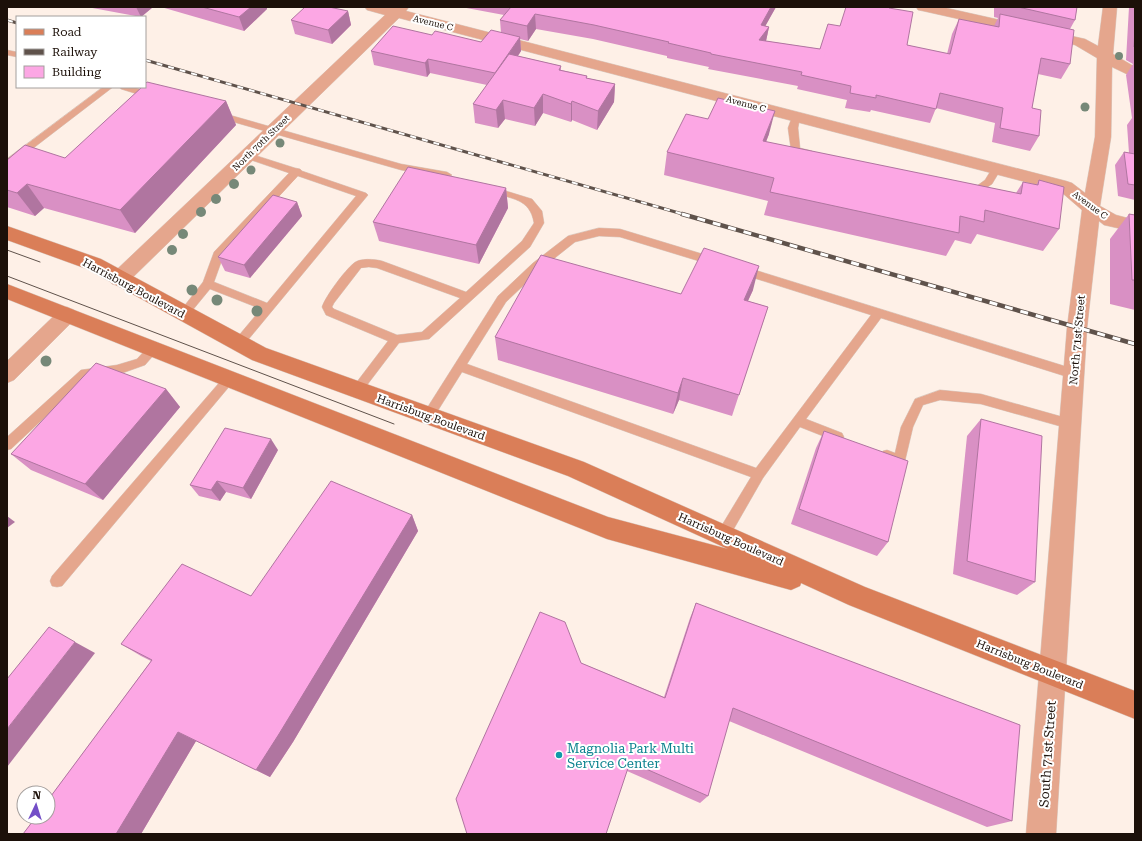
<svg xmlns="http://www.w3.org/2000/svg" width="1142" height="841" viewBox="0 0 1142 841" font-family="'Roboto Serif',serif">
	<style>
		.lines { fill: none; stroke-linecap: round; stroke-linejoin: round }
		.lane-casing { stroke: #daccc3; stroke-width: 1 }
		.street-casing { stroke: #daccc3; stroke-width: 1 }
		.secondary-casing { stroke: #daccc3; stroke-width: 1 }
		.lane { fill: #e5a68d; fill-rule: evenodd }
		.street { fill: #e5a68d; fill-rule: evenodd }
		.secondary { fill: #da7e58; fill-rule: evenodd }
		.tram { stroke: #5f524b; stroke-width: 1 }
		.rail-far1-casing { stroke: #5f524b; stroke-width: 3 }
		.rail-casing { stroke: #5f524b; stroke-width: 4.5 }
		.rail-far1 { stroke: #fff; stroke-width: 2; stroke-dasharray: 6; stroke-linecap: butt }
		.rail { stroke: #fff; stroke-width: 3; stroke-dasharray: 8; stroke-linecap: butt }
		.tree { fill: #768878 }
		.wall { fill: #d990c4 }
		.shaded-wall { fill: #b075a0 }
		.building { fill: #fca7e4; stroke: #b075a0 }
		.culture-dot { fill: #0f9aa8; stroke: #fff; stroke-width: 1.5 }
		.labels { text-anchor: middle; stroke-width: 4; stroke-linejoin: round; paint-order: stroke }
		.far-street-label { font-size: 9px; fill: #1c1009; stroke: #fff }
		.street-label { font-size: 11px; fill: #1c1009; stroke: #fff }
		.near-culture-label { font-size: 13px; fill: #0d838f; stroke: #fff; text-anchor: start }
		.near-street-label { font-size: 13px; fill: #1c1009; stroke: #fff }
	</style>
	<rect width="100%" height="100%" fill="#fef0e7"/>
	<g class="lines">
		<g class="lane-casing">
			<g id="lane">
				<polygon points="7,50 17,52 17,57 7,55"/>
				<polygon points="103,87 113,87 10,166 7,167 7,159"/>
				<polygon points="120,87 133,87 156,94 157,96 153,99 121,89"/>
				<polygon points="219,112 401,164 447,172 452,175 447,178 401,170 216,117 215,115"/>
				<path d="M796,114l4,3 -2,11 2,20 12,3 2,2 -2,2c-5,2 -17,-1 -21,-5l-3,-22 4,-11z"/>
				<path d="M248,153l47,15 5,1 2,2 64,22 2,2 -125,151 -4,1 -4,-1 -2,-3 2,-3 26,-31 -51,-20 -23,28 -4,1 -4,-1 -1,-3 25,-32 11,-30 75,-79 -44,-15 -2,-2zM298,176l58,20 -89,107 -53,-21 9,-25z"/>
				<polygon points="996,166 1001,169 992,184 973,197 967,197 965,195 967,193 985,180 993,167"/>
				<path d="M493,187l39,12 10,12 2,12 -14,24 -101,92 -30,4 -38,50 -4,2 -4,-2 -2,-3 2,-3 35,-46 -62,-26 -4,-8c3,-10 23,-37 32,-44 6,-5 20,-4 28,-2l84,31 56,-51 12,-18c-4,-25 -23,-24 -44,-31l-2,-2 2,-2zM369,267l8,1 83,30 -38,34 -25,3 -63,-26 -2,-2 2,-4 27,-35z"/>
				<polygon points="599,228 620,229 719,259 720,262 719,265 715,266 620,237 599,236 575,242 541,269 506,302 467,364 756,468 871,315 738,273 737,270 738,267 742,266 1074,369 1078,371 1080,374 1078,377 1074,379 881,318 806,419 842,433 844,437 842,441 838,442 800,427 763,478 728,539 723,541 718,539 716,535 751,477 462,372 432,420 428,421 424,420 422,416 498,296 533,263 568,236"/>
				<polygon points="153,345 157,346 159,349 145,365 117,375 88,377 11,449 7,450 7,437 81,370 117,365 137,359 149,346"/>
				<polygon points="229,374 233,376 235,379 233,382 62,586 57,587 52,586 50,581 52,576 225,376"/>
				<polygon points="940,390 981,394 1070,419 1074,420 1076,424 1074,428 1070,429 981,404 940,400 923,405 913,427 904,465 900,466 883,459 881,455 883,451 887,450 895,453 901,427 915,399"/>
			</g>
		</g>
		<g class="street-casing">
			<g id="street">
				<polygon points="365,7 409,7 406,11 1066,181 1072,183 1085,193 1095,137 1097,58 1075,45 923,11 918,10 916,7 942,7 1085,39 1098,46 1103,7 1117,7 1113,54 1135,67 1135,78 1112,67 1111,137 1100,206 1116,215 1135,220 1135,232 1104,225 1099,221 1087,328 1056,834 1026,834 1067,328 1082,210 1060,191 399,18 126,284 119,286 112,284 109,279 112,274 385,15 367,10"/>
				<polygon points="67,307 74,310 77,315 74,320 14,380 7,383 7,361 60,310"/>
			</g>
		</g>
		<g class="secondary-casing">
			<polygon id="secondary" points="7,226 101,259 266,348 584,462 865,587 1135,691 1135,719 849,605 801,583 800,586 791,590 607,539 7,299 7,284 608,517 728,549 568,476 252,360 87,269 7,240"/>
		</g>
		<use href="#lane" class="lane"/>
		<use href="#street" class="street"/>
		<use href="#secondary" class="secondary"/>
		<g class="tram">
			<polyline points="7,250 40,262"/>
			<polyline points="7,276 394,424"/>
		</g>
		<g class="rail-far1-casing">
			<g id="rail-far1">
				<polyline points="7,20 17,23"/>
				<polyline points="145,60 686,215"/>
			</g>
		</g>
		<g class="rail-casing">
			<polyline id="rail" points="682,214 1135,344"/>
		</g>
		<use href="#rail-far1" class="rail-far1"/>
		<use href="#rail" class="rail"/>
	</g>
	<g class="tree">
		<circle cx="1119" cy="56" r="4"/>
		<circle cx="1085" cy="107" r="4.5"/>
		<circle cx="280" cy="143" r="4.5"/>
		<circle cx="251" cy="170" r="4.5"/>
		<circle cx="234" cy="184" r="5"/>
		<circle cx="216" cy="199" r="5"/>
		<circle cx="201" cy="212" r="5"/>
		<circle cx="183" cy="234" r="5"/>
		<circle cx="172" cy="250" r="5"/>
		<circle cx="192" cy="290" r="5.5"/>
		<circle cx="217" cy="300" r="5.5"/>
		<circle cx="257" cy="311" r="5.5"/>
		<circle cx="46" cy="361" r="5.5"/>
	</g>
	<g class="wall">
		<polygon points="87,7 153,7 141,17"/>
		<polygon points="161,7 267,7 267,9 244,31"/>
		<polygon points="461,7 776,7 765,26 769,27 766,41 820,49 840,26 889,8 907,45 947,54 952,34 959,19 994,26 998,18 994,17 994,7 1077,7 1075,20 1070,29 1070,64 1061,79 1038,74 1032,108 1039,136 1030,151 992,142 995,123 936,108 930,123 871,110 870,112 845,108 847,100 797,89 798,86 708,69 709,67 667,58 667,56 593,39 536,29 528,41 520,39 521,51 518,56 561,66 561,70 587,76 587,78 615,84 614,102 597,130 572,120 571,122 543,113 535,126 505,119 498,128 475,123 473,104 487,85 430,73 427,77 374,65 371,51 432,35 481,42 501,33 500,20 504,15"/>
		<polygon points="1129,7 1135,7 1135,200 1118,196 1115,165 1124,152 1129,153 1127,125 1132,118 1126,75 1133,64 1126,60"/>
		<polygon points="348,11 351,25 332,44 295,34 291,20"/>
		<polygon points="226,101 236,125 135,233 44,208 35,216 7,207 7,160 65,158"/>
		<polygon points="769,134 766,142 1016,193 1023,182 1036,185 1039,180 1059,229 1043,251 977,234 971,244 955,240 946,256 764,215 768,201 664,175 667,152"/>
		<polygon points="506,188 508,208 479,264 379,241 373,222"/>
		<polygon points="297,202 302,216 250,278 225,271 218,257"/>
		<polygon points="1129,214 1135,215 1135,310 1110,304 1110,239"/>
		<polygon points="753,290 748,301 768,307 732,416 679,400 673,414 498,360 495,337 681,294"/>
		<polygon points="166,389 180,407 103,500 31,470 11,454"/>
		<polygon points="981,419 1035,582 1017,595 953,574 967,436"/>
		<polygon points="824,431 888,542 877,556 791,524 816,448"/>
		<polygon points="278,450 251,499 226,492 220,501 199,496 190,485"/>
		<polygon points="412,515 418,531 293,742 270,777 196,741 141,834 23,834 151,661 141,656 121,644 251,596"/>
		<polygon points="696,603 1012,821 987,827 729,721 708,796 700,803 627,771 581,663 664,697 690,618"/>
	</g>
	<g class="shaded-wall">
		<polygon points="136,7 153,7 141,17"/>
		<polygon points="251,7 267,7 267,9 244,31 239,17"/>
		<polygon points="771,7 776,7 758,39 761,25"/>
		<polygon points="348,11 351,25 332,44 328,30"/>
		<polygon points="535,14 536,29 528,41 527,26"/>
		<polygon points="769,27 766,41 759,40"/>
		<polygon points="520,37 521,51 497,87 496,73"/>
		<polygon points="428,59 430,73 427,77 425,63"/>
		<polygon points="615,84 614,102 597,130 598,111"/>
		<polygon points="543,94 543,113 535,126 534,108"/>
		<polygon points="503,100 505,119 498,128 496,110"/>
		<polygon points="226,101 236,125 135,233 120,210"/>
		<polygon points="572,101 572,120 571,122 571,104"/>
		<polygon points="775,111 769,134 757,164 763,141"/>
		<polygon points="27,184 44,208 35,216 17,193"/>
		<polygon points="506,188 508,208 479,264 476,245"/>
		<polygon points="297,202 302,216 250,278 244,265"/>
		<polygon points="759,266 753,290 737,324 744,300"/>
		<polygon points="683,378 679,400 673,414 678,393"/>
		<polygon points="166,389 180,407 103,500 85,484"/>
		<polygon points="271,439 278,450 251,499 243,488"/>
		<polygon points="217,481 226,492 220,501 211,490"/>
		<polygon points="412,515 418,531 293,742 270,777 256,770"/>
		<polygon points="7,516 15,522 7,528"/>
		<polygon points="75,642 95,653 7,767 7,729"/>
		<polygon points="178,732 196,741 141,834 116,834"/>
	</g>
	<g class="building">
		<polygon points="202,7 251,7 239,17"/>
		<polygon points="305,7 329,7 348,11 328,30 291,20"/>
		<polygon points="511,7 771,7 761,25 769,27 759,40 820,49 828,24 840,26 846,7 890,7 889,8 913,12 907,45 950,54 959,19 999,27 1000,14 1074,30 1070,64 1041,58 1032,108 1041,110 1039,136 1000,128 1003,108 940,93 936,109 876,95 876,98 850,93 851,86 801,75 802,72 711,54 711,53 668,43 669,42 594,25 535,14 527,26 500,20"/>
		<polygon points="1018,7 1077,7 1075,20"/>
		<polygon points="393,26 432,35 435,31 481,42 491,30 520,37 495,73 428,59 425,63 371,51"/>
		<polygon points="1135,29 1135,48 1134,47"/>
		<polygon points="509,54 561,66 559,70 587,76 586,78 615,84 598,111 572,101 571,104 543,94 534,108 503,100 496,110 473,104"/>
		<polygon points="147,82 226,101 120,210 27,184 17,193 7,190 7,160 25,145 65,158 142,87 145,87 145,84"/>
		<polygon points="718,98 775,111 763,141 1021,194 1023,182 1038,185 1039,180 1064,187 1059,229 985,210 984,222 960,216 959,233 770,192 774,178 667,152 686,114 708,119"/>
		<polygon points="1124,152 1135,154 1135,185 1128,184"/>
		<polygon points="408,167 506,188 476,245 373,222"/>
		<polygon points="273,195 297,202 244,265 218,257"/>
		<polygon points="1129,214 1135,215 1135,280 1132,280"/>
		<polygon points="704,248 759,266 744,300 768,307 739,395 683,378 678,393 495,337 541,255 681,294"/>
		<polygon points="96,363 166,389 85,484 11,454"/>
		<polygon points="981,419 1042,436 1035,582 967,561"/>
		<polygon points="225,428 271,439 243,488 217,481 211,490 190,485"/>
		<polygon points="824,431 908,461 888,542 799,509"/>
		<polygon points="331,481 412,515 279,734 256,770 178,732 116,834 23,834 36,817 48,817 48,800 152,660 121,644 182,564 251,596"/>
		<polygon points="696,603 1020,725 1012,821 733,708 708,796 630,762 606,834 467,834 456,799 540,612 565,622 581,663 665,698"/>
		<polygon points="49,627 75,642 7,729 7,679"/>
	</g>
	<circle class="culture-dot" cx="559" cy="755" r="4"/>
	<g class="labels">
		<g class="far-street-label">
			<text transform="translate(433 23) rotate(14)" y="3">Avenue C</text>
			<text transform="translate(746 104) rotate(15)" y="3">Avenue C</text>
			<text transform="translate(261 143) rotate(-44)" y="3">North 70th Street</text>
			<text transform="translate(1090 205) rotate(36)" y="3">Avenue C</text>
		</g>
		<g class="street-label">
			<text transform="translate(134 288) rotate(28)" y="4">Harrisburg Boulevard</text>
			<text transform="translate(1077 340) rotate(-85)" y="4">North 71st Street</text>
			<text transform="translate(431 417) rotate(20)" y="4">Harrisburg Boulevard</text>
			<text transform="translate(731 539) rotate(24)" y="4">Harrisburg Boulevard</text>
			<text transform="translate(1030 664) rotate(22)" y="4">Harrisburg Boulevard</text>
		</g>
		<g class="near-culture-label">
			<text x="567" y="753">Magnolia Park Multi<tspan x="567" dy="15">Service Center</tspan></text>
		</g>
		<g class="near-street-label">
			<text transform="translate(1047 754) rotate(-86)" y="5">South 71st Street</text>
		</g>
	</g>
	<rect width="1142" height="841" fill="none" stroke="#1c1009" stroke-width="16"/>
	<rect x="16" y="16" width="130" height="72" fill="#ffffff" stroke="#a49f9d"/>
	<rect x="24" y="29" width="20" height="6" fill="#da7e58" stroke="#a49f9d"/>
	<text x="52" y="36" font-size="12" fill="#1c1009">Road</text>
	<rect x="24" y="49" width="20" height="6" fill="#5f524b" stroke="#a49f9d"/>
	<text x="52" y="56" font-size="12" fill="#1c1009">Railway</text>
	<rect x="24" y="66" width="20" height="12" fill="#fca7e4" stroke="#a49f9d"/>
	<text x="52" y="76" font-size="12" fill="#1c1009">Building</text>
	<g transform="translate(36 805) rotate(4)"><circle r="19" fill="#ffffff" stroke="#a49f9d"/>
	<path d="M0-3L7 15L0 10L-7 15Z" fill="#734ec7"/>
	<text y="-6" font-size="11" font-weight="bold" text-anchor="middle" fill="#1c1009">N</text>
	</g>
</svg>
